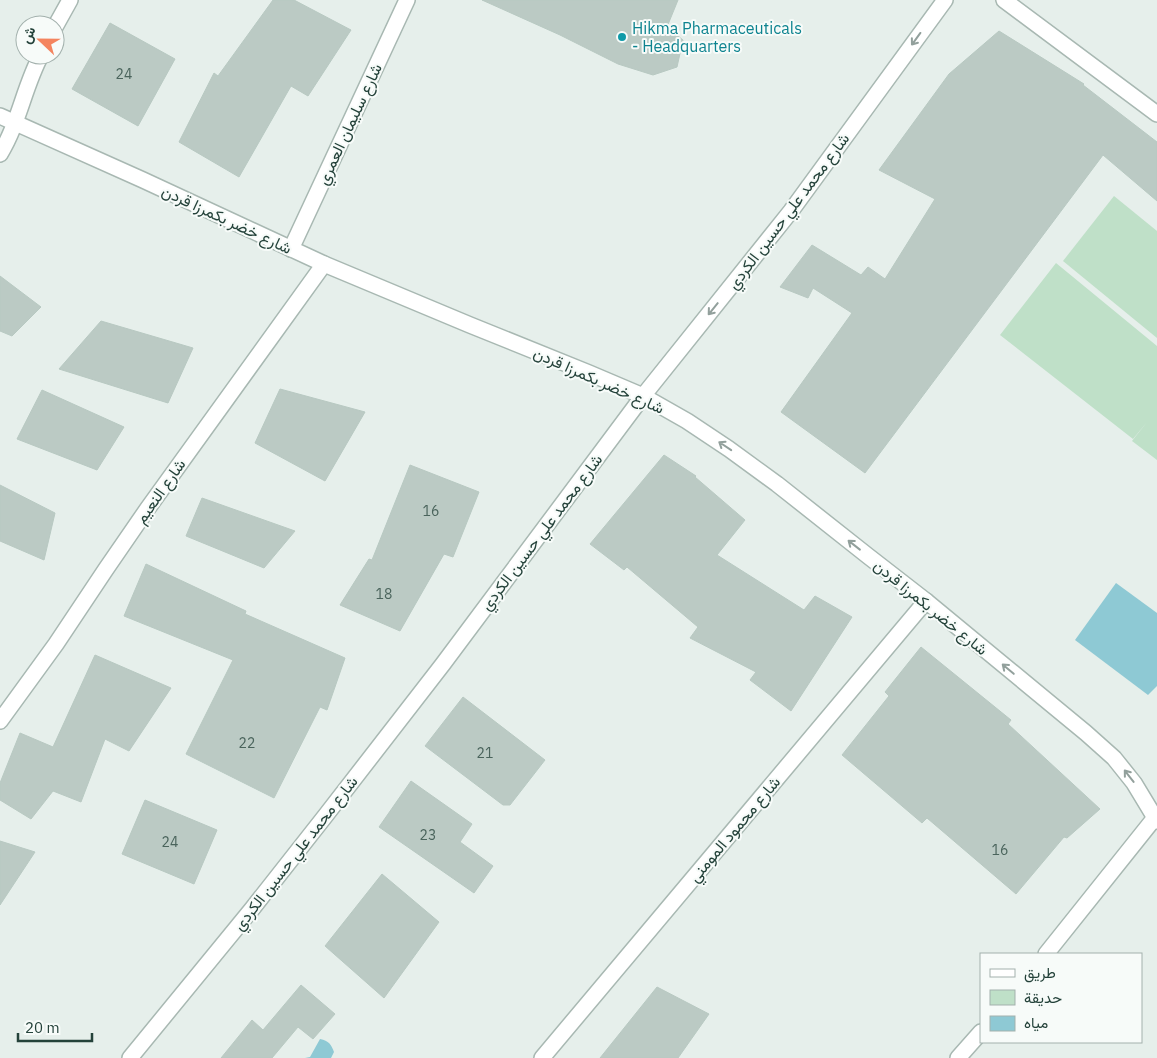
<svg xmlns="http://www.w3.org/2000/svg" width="1157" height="1058" viewBox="0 0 1157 1058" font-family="'IBM Plex Sans',Vazirmatn,sans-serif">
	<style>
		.green { fill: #bfe0c8 }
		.water { fill: #8ec9d4 }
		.building { fill: #bbcac4; stroke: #b8c9c2 }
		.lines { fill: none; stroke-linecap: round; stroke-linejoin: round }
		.street-casing { stroke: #a8b8b2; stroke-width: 18 }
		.street { stroke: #fff; stroke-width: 15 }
		.oneway { stroke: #92a09c }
		.culture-dot { fill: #0f9aa8; stroke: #f7fbf9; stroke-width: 2 }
		.labels { text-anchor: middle; stroke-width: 4; stroke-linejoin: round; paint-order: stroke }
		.number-label { font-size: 14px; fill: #4a645c }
		.culture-label { font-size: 16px; fill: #0d838f; stroke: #f7fbf9; text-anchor: start }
		.street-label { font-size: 16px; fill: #24423a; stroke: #f7fbf9 }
	</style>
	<rect width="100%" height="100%" fill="#e6efeb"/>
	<g class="green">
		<polygon points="1114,196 1157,231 1157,338 1063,261"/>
		<polygon points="1056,263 1157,346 1157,460 1132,441 1147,422 1133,439 1000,335"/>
	</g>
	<g class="water">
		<polygon points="1116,583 1157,613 1157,686 1148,695 1075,640"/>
		<path d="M320,1039c9,2 11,5 14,13l-3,6h-26l5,-1z"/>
	</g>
	<g class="building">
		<polygon points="273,0 294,0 351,30 308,96 291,86 239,177 179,142 214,73 218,76"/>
		<polygon points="482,0 678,0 667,27 683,40 677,67 653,75 618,64 560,35"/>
		<polygon points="110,23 175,59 138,126 72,89"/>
		<polygon points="999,31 1084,84 1083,85 1157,142 1157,201 1103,155 865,473 781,412 852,313 813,288 808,298 780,287 812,245 861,275 868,267 885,279 935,199 879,170 949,74"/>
		<polygon points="0,276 41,307 12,336 0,331"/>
		<polygon points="101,321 193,348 168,403 59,369"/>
		<polygon points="280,389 365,412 325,481 255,443"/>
		<polygon points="42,390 124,427 97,470 17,439"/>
		<polygon points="664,455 696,476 695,477 745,520 717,555 804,610 815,596 852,617 791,711 750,680 756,672 690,638 698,627 627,567 624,570 590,544"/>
		<polygon points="410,465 479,492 453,557 444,554 400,631 340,605 369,559 372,560"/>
		<polygon points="0,485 55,513 44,560 0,541"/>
		<polygon points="202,498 295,531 264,568 186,536"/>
		<polygon points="146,564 246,611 245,614 345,658 327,710 320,707 274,798 186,754 233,660 124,616"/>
		<polygon points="921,647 1011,720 1008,724 1100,809 1067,838 1064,837 1016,894 927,818 922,823 842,755 889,696 885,692"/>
		<polygon points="95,655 171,688 129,751 105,739 81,802 53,791 31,819 0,800 0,783 20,733 53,747"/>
		<polygon points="463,697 545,760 510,805 503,805 425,746"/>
		<polygon points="411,781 472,824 460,842 493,866 474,893 379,827"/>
		<polygon points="145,800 217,830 194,884 122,854"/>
		<polygon points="0,841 35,852 0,905"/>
		<polygon points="382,874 439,922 384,998 325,946"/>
		<polygon points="301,985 335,1014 313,1039 298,1027 272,1058 221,1058 252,1020 263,1030"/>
		<polygon points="657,987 709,1014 678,1058 600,1058"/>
	</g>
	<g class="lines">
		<g class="street-casing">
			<g id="street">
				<polyline points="1004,0 1157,114"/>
				<polyline points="55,27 70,0"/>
				<polyline points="0,116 143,180 324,264 470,325 589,373 643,396 687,421 729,449 777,484 868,556 926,601 1086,733 1114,758 1134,783 1157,821"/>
				<path d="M0,154c19,-31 24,-67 41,-99"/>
				<polyline points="291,249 407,0"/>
				<polyline points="0,721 56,644 106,569 148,508 324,264"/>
				<polyline points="1046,954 1157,815"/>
				<polyline points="130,1058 252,909 326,815 443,664 643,396 791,211 945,0"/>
				<polyline points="542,1058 926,601"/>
				<polyline points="958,1058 981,1032"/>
			</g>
		</g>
		<use href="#street" class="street"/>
	</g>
	<defs><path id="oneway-shaft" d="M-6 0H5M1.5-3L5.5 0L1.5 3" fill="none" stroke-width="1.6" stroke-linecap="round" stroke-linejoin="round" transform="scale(1.25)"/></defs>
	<g class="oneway">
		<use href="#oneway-shaft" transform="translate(916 39) rotate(126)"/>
		<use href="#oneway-shaft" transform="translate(713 309) rotate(129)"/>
		<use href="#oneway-shaft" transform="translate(725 446) rotate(-146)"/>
		<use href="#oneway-shaft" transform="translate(854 545) rotate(-142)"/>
		<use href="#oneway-shaft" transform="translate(1008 669) rotate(-140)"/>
		<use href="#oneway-shaft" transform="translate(1129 776) rotate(-128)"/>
	</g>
	<circle class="culture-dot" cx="622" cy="37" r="5"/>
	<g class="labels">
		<g class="number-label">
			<text x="124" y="79">24</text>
			<text x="431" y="516">16</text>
			<text x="384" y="599">18</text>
			<text x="247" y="748">22</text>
			<text x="485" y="758">21</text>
			<text x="428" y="840">23</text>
			<text x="170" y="847">24</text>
			<text x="1000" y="855">16</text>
		</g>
		<g class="culture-label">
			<text x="632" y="34">Hikma Pharmaceuticals<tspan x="632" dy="18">- Headquarters</tspan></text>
		</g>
		<g class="street-label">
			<text transform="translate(349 124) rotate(-65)" y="6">شارع سليمان العمري</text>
			<text transform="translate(788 211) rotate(-53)" y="6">شارع محمد علي حسين الكردي</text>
			<text transform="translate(227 219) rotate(25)" y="6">شارع خضر بكمرزا قردن</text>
			<text transform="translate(599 380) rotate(24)" y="6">شارع خضر بكمرزا قردن</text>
			<text transform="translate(160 491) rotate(-55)" y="6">شارع النعيم</text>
			<text transform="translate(541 532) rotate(-53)" y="6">شارع محمد علي حسين الكردي</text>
			<text transform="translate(931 607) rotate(39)" y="6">شارع خضر بكمرزا قردن</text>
			<text transform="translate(734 829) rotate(-50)" y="6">شارع محمود المومني</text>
			<text transform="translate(295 853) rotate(-52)" y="6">شارع محمد علي حسين الكردي</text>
		</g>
	</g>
	<rect x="980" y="953" width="162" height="90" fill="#f7fbf9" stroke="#a3b1ad"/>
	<rect x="990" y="969" width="25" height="8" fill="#ffffff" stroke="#a3b1ad"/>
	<text x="1024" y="978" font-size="15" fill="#24423a">طريق</text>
	<rect x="990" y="990" width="25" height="15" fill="#bfe0c8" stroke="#a3b1ad"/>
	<text x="1024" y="1003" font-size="15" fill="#24423a">حديقة</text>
	<rect x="990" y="1016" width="25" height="15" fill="#8ec9d4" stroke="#a3b1ad"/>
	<text x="1024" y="1028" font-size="15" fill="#24423a">مياه</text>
	<g transform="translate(40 40) rotate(292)"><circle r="24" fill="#f7fbf9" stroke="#a3b1ad"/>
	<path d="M0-4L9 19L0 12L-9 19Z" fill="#f4845f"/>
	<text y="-8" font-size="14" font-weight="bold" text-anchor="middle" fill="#24423a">ش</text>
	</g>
	<path d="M18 1033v8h74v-8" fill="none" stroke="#24423a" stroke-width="2.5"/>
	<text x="25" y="1033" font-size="15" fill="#24423a" stroke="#f7fbf9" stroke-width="4" paint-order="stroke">20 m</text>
</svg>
